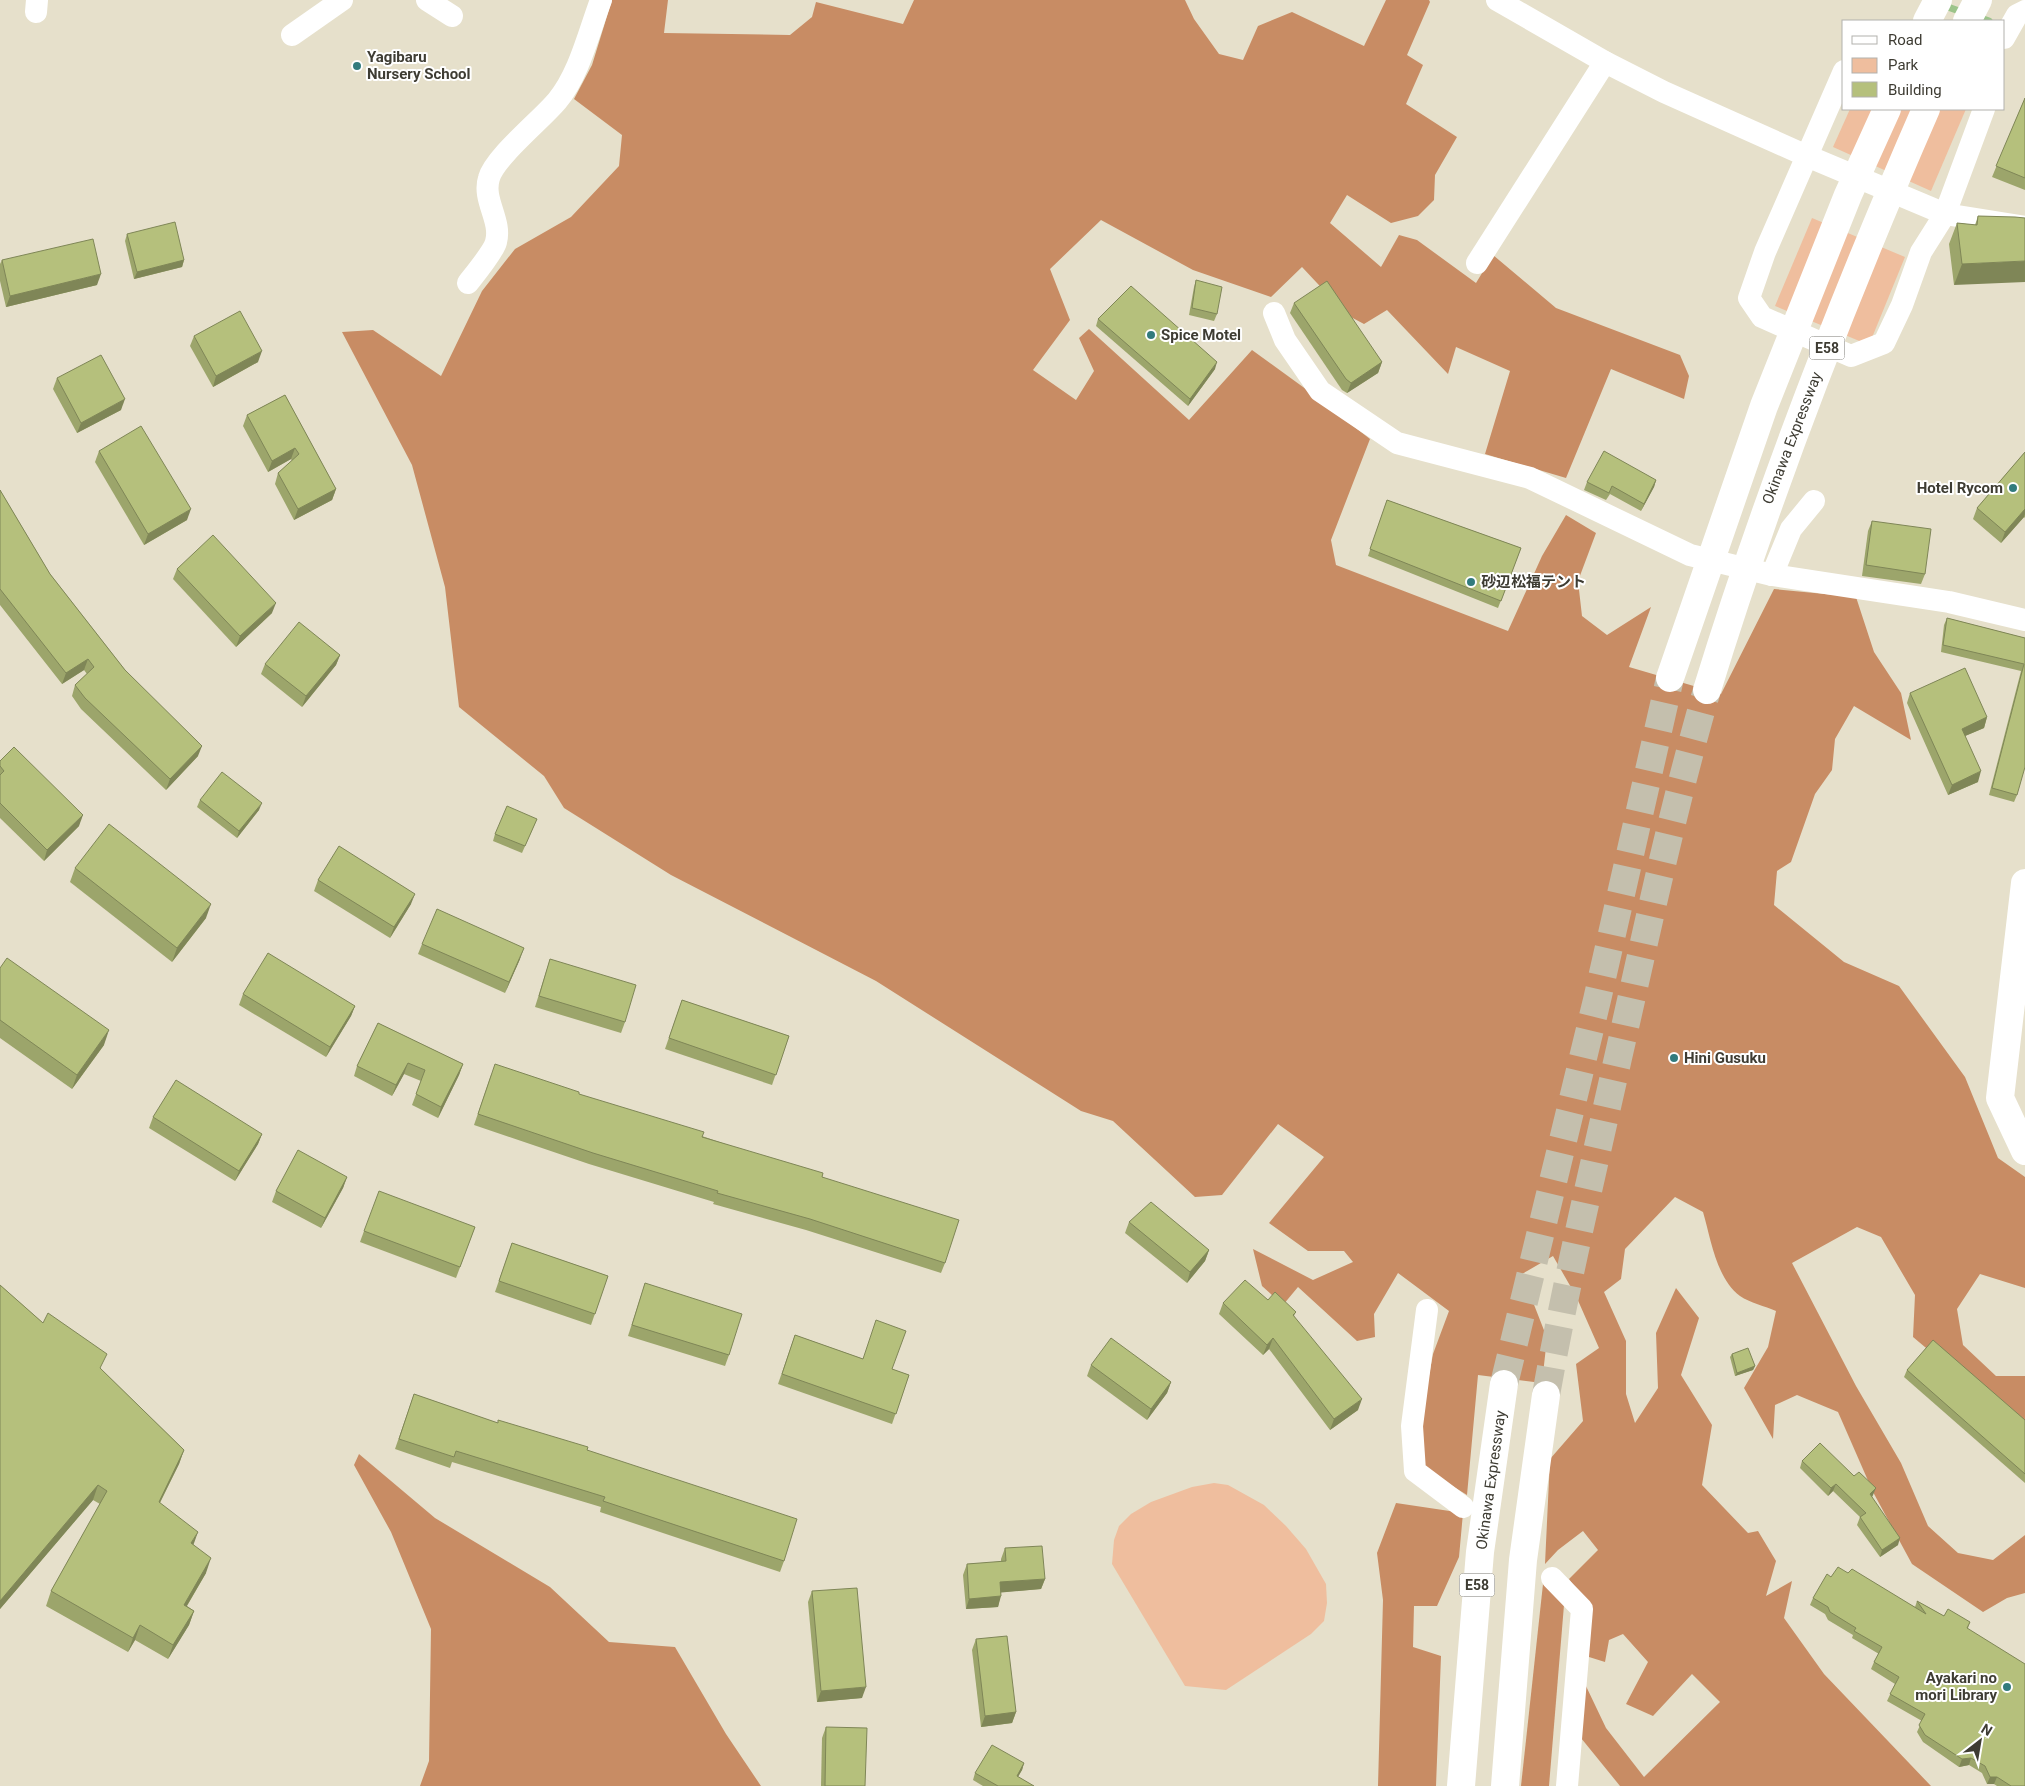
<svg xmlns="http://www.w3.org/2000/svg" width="2025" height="1786" viewBox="0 0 2025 1786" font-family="Roboto,'Noto Sans JP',sans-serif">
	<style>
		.green { fill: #efbe9e }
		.forest { fill: #c88c64 }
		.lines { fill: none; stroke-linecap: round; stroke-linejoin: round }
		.stream { stroke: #9cc48a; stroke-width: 7 }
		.highway-tunnel { stroke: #c4bfad; stroke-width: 28; stroke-dasharray: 28 14; stroke-linecap: butt }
		.street { stroke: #fff; stroke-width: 22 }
		.secondary { stroke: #fff; stroke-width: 28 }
		.highway { stroke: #fff; stroke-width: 28 }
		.wall { fill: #9ca56b }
		.shaded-wall { fill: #7f8657 }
		.building { fill: #b5c07c; stroke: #7f8657 }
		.poi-dot { fill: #327b7d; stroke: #fff; stroke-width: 2 }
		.labels { text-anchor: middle; stroke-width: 4; stroke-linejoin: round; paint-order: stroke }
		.shield { fill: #fff; stroke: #787670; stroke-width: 1 }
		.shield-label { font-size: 14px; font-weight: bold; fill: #3e3c33 }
		.poi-label { font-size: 15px; font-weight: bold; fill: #3e3c33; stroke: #fff; text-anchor: start }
		.street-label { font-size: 15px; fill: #3e3c33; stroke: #fff }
	</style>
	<rect width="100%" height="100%" fill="#e6e0cb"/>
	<g class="green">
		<polygon points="1850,109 1966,109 1931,191 1833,147"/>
		<polygon points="1812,218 1905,257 1869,345 1775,306"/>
		<polygon points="1214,1483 1228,1485 1264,1505 1286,1526 1306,1549 1326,1584 1327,1603 1324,1621 1311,1634 1226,1690 1185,1686 1112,1564 1114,1540 1119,1526 1131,1514 1151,1502 1192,1487"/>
	</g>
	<g class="forest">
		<path d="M612,0h56l-4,33 126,2 22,-18 4,-15 87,22 11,-24h271l9,19 25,35 24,6 15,-34 34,-14 72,34 22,-46h43l1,2 -23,53 16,10 -17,39 51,33 -22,38 -1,25 -16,16 -27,7 -44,-28 -17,28 51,44 18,-32 18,5 59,43 17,-28 63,53 124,47 9,21 -5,23 -73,-30 -45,109 -81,-24 25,-83 -54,-24 -8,27 -61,-64 -23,14 -17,-9 -45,-48 -31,30 -78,-27 -92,-50 -51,49 20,51 -37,50 43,30 18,-29 -15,-33 10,-9 100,91 63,-70 51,37 67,52 -39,101 5,25 172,66 34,-75 24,-41 30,18 -18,48 4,35 25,19 44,-28 -22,60 92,27 53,-105 82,8 18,55 27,41 10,47 -57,-34 -19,33 -3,31 -17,24 -24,68 -14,9 -3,34 70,57 55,24 66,91 33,81 27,19v111l-45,-14 -23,35 6,36 33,31h29v55l-112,-94 2,-42 -34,-58 -24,-10 -65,36 64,123 45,77 27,63 30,27 35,7 32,-25v58l-18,5 -24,14 -71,-48 -39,-72 -35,-80 -41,-17 -22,10 -2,34 -29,-51 24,-41 8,-36c-11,-5 -26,-8 -36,-15 -24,-18 -29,-57 -37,-84l-28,-15 -50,52 -4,30 -17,13 22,49v53l9,29 23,-35 -2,-55 20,-45 23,30 -18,57 31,50 -10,60 46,48 10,-2 18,30 -10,35 26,-15 -8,37 40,56 107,112h-311l-39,-48 4,-54 21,44 38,49 76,-75 -28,-28 -39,42 -27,-12 22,-42 -25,-28 -14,6 -4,22 -16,-5v-50l-20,-28 29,-29 -15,-19 -25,19 -13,14 5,-105 33,-38 -7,-57 23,-16 -23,-52 -23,-40 -31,18 25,64 -5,45 -64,-8 -11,120 -47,-29 -1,-36 14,-76 16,-43 -51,-38 -24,41 1,23 -18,4 -59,-54 -15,18 -21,-19 -9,-37 60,31 40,-18 -9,-11h-36l-39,-28 55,-66 -46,-33 -56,71 -27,2 -82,-76 -32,-10 -205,-130 -205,-106 -107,-67 -20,-32 -85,-69 -14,-120 -33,-122 -70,-133 31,-2 68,46 41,-85 33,-42 56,-32 48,-51 3,-31 -48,-36 18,-34z"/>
		<polygon points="359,1454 435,1518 550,1587 609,1642 675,1647 726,1734 761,1786 420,1786 429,1761 431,1629 391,1532 354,1465"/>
		<polygon points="1396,1503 1463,1513 1459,1557 1437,1606 1414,1606 1413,1647 1441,1656 1436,1786 1378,1786 1383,1600 1377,1553"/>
		<polygon points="1543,1584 1564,1605 1549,1786 1521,1786"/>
	</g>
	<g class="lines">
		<g class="stream">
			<polyline points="1942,5 1965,13"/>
			<polyline points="1975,16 1989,21"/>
		</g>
		<g class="highway-tunnel">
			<polyline points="1504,1384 1597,1000 1670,678"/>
			<path d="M1546,1395c20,-113 47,-225 72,-337 28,-123 54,-247 89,-368"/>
		</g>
		<g class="street">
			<polyline points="427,0 452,16"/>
			<polyline points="1497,0 1605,62 1664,92 1807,156 1945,214 2025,227"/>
			<polyline points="36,12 37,0"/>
			<polyline points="292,35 342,0"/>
			<polyline points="2004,38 2017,15 2025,11"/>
			<polyline points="1844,71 1765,252 1749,298 1762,317 1851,356 1884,343 1902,305 1921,252 1945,214 1984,109"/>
			<polyline points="1477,263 1605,62"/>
			<path d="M468,283c7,-9 26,-32 28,-41 6,-22 -14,-42 -7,-64 6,-21 52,-58 68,-77 22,-26 32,-69 44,-101"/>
			<polyline points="1274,313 1285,340 1320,391 1397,443 1530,478 1690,555 1772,575 1949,602 2025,620"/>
			<polyline points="1772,575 1791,529 1814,501"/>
			<polyline points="1427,1310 1412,1426 1415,1471 1463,1507"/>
			<polyline points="1552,1578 1582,1609 1567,1786"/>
		</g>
		<polyline class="secondary" points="2025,883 2000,1098 2025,1151"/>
		<g class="highway">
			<polyline points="1927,21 1938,0"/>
			<polyline points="1967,21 1978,0"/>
			<polyline points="1670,678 1764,406 1848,195 1887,109"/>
			<path d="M1707,690c61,-198 136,-391 219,-581"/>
			<polyline points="1461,1786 1480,1552 1504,1384"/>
			<polyline points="1505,1786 1523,1560 1546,1395"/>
		</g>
	</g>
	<g class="wall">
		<polygon points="2025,98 2025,190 1992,177"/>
		<polygon points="1978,216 2025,218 1954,285 1949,244 1957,223 1975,225"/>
		<polygon points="127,234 184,260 182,267 134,279 125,241"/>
		<polygon points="2,260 97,285 6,307 0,281 0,264"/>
		<polygon points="1196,280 1217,314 1214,321 1189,315 1194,287"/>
		<polygon points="1294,303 1382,362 1378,373 1347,393 1342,390 1290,313"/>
		<polygon points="1098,319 1215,369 1188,406 1096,326"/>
		<polygon points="194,336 258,362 213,387 190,346"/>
		<polygon points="57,378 121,410 77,433 53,389"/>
		<polygon points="285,395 336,489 332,500 294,520 275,484 278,473 292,461 291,459 268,472 243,426 247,415"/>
		<polygon points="99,451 187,520 144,545 95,462"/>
		<polygon points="2025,452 2025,518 2024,517 2001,543 1973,519 1977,508"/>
		<polygon points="1656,480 1654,487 1641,511 1610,494 1606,500 1584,490 1587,482"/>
		<polygon points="0,490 50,574 125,670 198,756 166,790 81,709 72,696 75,685 87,674 84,670 62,684 0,605"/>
		<polygon points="1387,500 1521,548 1498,608 1368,556"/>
		<polygon points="1872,521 1925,574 1921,584 1862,576 1868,531"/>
		<polygon points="177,569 272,613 236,647 173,579"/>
		<polygon points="1947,618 2025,638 2017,795 2014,802 1989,795 2021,671 1941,652 1944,625"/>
		<polygon points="340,655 336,665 302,707 261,674 265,664"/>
		<polygon points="1910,693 1987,717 1984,728 1965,736 1978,782 1948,795 1907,703"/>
		<polygon points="0,761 79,826 44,861 0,818"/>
		<polygon points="200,800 259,810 237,838 197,807"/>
		<polygon points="537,819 522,853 493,841 495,834"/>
		<polygon points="75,868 206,918 172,962 70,882"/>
		<polygon points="318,880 411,904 390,938 314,891"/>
		<polygon points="422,944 520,959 505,993 418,954"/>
		<polygon points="550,959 625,1022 621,1033 535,1007"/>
		<polygon points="0,968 104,1045 72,1089 0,1038"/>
		<polygon points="243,994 355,1006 351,1016 326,1057 239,1005"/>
		<polygon points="682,1000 789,1036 772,1085 665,1049"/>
		<polygon points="378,1023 463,1064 459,1075 438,1118 412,1105 421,1081 404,1074 392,1096 354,1076 357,1066"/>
		<polygon points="491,1075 579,1094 822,1177 945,1263 941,1273 806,1230 713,1204 714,1202 589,1164 474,1125"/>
		<polygon points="153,1117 262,1134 258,1144 235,1181 149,1128"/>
		<polygon points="347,1177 343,1188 321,1228 272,1202 276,1191"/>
		<polygon points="1129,1222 1209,1250 1205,1261 1187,1283 1125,1233"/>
		<polygon points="475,1227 456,1278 360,1242 364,1231"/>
		<polygon points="512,1243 608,1276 591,1325 495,1292"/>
		<polygon points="645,1283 729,1355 725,1366 628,1336"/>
		<polygon points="0,1285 43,1323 101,1369 184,1450 179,1464 160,1503 193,1544 206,1573 187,1606 194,1611 189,1625 168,1659 135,1640 128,1652 46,1606 51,1591 100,1504 93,1500 0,1609"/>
		<polygon points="1268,1300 1296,1312 1294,1316 1358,1410 1330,1430 1269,1349 1263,1355 1219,1314 1223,1303"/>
		<polygon points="795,1335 909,1375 892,1424 778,1384"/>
		<polygon points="1732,1354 1755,1366 1753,1370 1735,1376 1730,1357"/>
		<polygon points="1091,1365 1171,1382 1167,1393 1147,1420 1087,1376"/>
		<polygon points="1907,1370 2025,1420 2025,1483 1904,1377"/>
		<polygon points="414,1394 497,1423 587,1450 784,1561 780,1572 600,1512 601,1507 452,1462 450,1468 395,1449"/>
		<polygon points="1802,1461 1873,1495 1872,1497 1898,1545 1880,1557 1857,1525 1860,1517 1833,1491 1828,1496 1800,1468"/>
		<polygon points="1005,1548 1045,1579 1041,1589 1001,1592 998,1607 966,1609 963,1575 967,1564 1001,1562 1001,1559"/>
		<polygon points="1848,1573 1915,1607 1917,1601 1944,1616 1970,1622 1968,1628 2025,1786 1997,1786 1994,1784 1987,1784 1982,1773 1969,1765 1959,1767 1923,1742 1917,1732 1922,1721 1887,1701 1895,1684 1871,1669 1874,1662 1879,1654 1852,1638 1853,1635 1828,1620 1825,1614 1810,1605 1813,1598 1831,1577"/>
		<polygon points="812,1591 862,1698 817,1702 808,1602"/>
		<polygon points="976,1639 1016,1712 1012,1723 981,1727 972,1650"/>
		<polygon points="826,1727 865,1786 821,1786 822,1738"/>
		<polygon points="1024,1763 1022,1770 1018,1777 1034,1786 983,1786 973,1780 975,1773"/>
	</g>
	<g class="shaded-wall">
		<polygon points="184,260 182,267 134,279 137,272"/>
		<polygon points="2025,261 2025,282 1954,285 1962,264"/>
		<polygon points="101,274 97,285 6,307 10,296"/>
		<polygon points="262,351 258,362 213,387 216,376"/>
		<polygon points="1217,362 1215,369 1188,406 1190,399"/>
		<polygon points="1382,362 1378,373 1347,393 1351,383"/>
		<polygon points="125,399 121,410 77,433 81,423"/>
		<polygon points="295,448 291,459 268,472 272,461"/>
		<polygon points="1656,480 1654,487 1641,511 1644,504"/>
		<polygon points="336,489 332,500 294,520 298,509"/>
		<polygon points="191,509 187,520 144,545 148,534"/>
		<polygon points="2025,509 2025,514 2024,517 2001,543 2005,532"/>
		<polygon points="276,603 272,613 236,647 240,636"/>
		<polygon points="340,655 336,665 302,707 306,696"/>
		<polygon points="88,659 84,670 62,684 66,673"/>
		<polygon points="1987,717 1984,728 1958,739 1962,729"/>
		<polygon points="202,746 198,756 166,790 170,779"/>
		<polygon points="1981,771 1978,782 1948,795 1952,785"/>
		<polygon points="262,803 259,810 237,838 239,831"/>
		<polygon points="83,815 79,826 44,861 47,850"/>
		<polygon points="415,894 411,904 390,938 394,927"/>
		<polygon points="211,904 206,918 172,962 177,948"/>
		<polygon points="524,948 520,959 505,993 509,982"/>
		<polygon points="355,1006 351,1016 326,1057 330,1047"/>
		<polygon points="109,1030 104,1045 72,1089 77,1075"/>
		<polygon points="408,1063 404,1074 392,1096 396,1085"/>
		<polygon points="463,1064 459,1075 438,1118 441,1107"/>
		<polygon points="262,1134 258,1144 235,1181 239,1171"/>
		<polygon points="347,1177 343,1188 321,1228 325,1218"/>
		<polygon points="1209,1250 1205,1261 1187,1283 1190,1272"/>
		<polygon points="1273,1338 1269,1349 1263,1355 1267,1345"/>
		<polygon points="1755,1366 1753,1370 1735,1376 1737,1373"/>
		<polygon points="1171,1382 1167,1393 1147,1420 1151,1409"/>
		<polygon points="1362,1399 1358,1410 1330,1430 1334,1419"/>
		<polygon points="184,1450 179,1464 153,1516 159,1502"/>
		<polygon points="1836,1484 1833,1491 1828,1496 1831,1488"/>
		<polygon points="98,1485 93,1500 0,1609 0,1601"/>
		<polygon points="1876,1488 1873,1495 1868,1501 1870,1494"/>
		<polygon points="198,1532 193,1546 191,1543"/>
		<polygon points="1900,1538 1898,1545 1880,1557 1882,1550"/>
		<polygon points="211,1558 206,1573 179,1619 184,1605"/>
		<polygon points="1045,1579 1041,1589 996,1593 1000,1582"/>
		<polygon points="1001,1596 998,1607 966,1609 969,1599"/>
		<polygon points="194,1611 189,1625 168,1659 173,1645"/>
		<polygon points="140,1625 135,1640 128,1652 133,1638"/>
		<polygon points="866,1687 862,1698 817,1702 821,1691"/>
		<polygon points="1016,1712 1012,1723 981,1727 985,1716"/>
		<polygon points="1971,1758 1969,1765 1959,1767 1962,1759"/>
		<polygon points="1024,1763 1022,1770 1014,1783 1017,1776"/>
		<polygon points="1990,1777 1997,1777 1994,1784 1987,1784"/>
	</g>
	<g class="building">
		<polygon points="2025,98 2025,178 1996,166"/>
		<polygon points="1978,216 2015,217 2025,218 2025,261 1962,264 1957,223 1977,225"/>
		<polygon points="175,222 184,260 137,272 127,234"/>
		<polygon points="93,239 101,274 10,296 2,260"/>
		<polygon points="1196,280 1222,287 1217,314 1192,308"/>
		<polygon points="1327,281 1382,362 1351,383 1346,379 1294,303"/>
		<polygon points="1131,286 1217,362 1190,399 1098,319"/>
		<polygon points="240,311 262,351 216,376 194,336"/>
		<polygon points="101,355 125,399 81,423 57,378"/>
		<polygon points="285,395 336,489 298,509 278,473 299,454 295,448 272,461 247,415"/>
		<polygon points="141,426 191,509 148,534 99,451"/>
		<polygon points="1604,451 1656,480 1644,504 1612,486 1609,493 1587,482"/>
		<polygon points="2025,452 2025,509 2005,532 1977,508"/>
		<polygon points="0,490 50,574 125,670 202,746 170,779 85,698 75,685 94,667 88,659 66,673 0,589"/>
		<polygon points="1387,500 1521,548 1501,601 1370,549"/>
		<polygon points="1872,521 1931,529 1925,574 1866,565"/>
		<polygon points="213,535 276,603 240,636 177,569"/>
		<polygon points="1947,618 2025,638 2025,767 2017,795 1992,788 2024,664 1943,645"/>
		<polygon points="299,622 340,655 306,696 265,664"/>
		<polygon points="1965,668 1987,717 1962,729 1981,771 1952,785 1910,693"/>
		<polygon points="14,747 83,815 47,850 0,803 0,775 4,771 0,766 0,761"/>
		<polygon points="222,772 262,803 239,831 200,800"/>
		<polygon points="507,806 537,819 525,846 495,834"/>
		<polygon points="109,824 211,904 177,948 75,868"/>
		<polygon points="339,846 415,894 394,927 318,880"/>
		<polygon points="437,909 524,948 509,982 422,944"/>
		<polygon points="268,953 355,1006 330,1047 243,994"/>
		<polygon points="7,958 109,1030 77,1075 0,1020 0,968"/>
		<polygon points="550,959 636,985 625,1022 539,996"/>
		<polygon points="682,1000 789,1036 776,1075 669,1038"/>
		<polygon points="378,1023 463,1064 441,1107 416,1094 425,1070 408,1063 396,1085 357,1066"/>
		<polygon points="495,1064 579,1092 579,1094 704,1132 702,1137 823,1173 822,1177 959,1220 945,1263 810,1219 717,1193 718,1191 593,1153 478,1114"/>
		<polygon points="176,1080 262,1134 239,1171 153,1117"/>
		<polygon points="298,1150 347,1177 325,1218 276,1191"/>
		<polygon points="379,1191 475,1227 460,1267 364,1231"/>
		<polygon points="1151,1202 1209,1250 1190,1272 1129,1222"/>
		<polygon points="512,1243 608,1276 595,1314 499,1281"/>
		<polygon points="1245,1280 1268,1300 1275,1292 1296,1312 1293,1315 1362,1399 1334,1419 1273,1338 1267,1345 1223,1303"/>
		<polygon points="645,1283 742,1314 729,1355 632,1325"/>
		<polygon points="0,1285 43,1323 48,1313 107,1354 100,1368 184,1450 159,1502 198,1532 191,1543 211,1558 184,1605 194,1611 173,1645 140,1625 133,1638 51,1591 107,1491 98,1485 0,1601"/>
		<polygon points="876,1320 906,1331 892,1369 909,1375 896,1414 782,1374 795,1335 863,1359"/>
		<polygon points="1111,1338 1171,1382 1151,1409 1091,1365"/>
		<polygon points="1933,1340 2025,1420 2025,1474 1907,1370"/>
		<polygon points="1748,1348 1755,1366 1737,1373 1732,1354"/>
		<polygon points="414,1394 498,1423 498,1420 588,1447 587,1450 797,1519 784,1561 603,1501 605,1497 456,1451 454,1457 399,1439"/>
		<polygon points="1820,1443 1854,1476 1859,1472 1876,1488 1870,1494 1900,1538 1882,1550 1860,1517 1866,1513 1836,1484 1831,1488 1802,1461"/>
		<polygon points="1042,1546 1045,1579 1000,1582 1001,1596 969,1599 967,1564 1006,1561 1005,1548"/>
		<polygon points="1838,1567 1848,1573 1852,1569 1926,1614 1917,1601 1944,1616 1948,1609 1970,1622 1967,1628 2025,1664 2025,1786 2011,1786 1997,1777 1990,1777 1985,1766 1971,1758 1962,1759 1925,1735 1919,1725 1925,1714 1890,1694 1899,1677 1874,1662 1882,1647 1854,1631 1856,1628 1830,1612 1828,1607 1813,1598 1827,1574 1831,1577"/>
		<polygon points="857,1588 866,1687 821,1691 812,1591"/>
		<polygon points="1007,1636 1016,1712 985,1716 976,1639"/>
		<polygon points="826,1727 867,1728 865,1786 825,1786"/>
		<polygon points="992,1745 1024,1763 1017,1776 1034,1786 998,1786 975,1773"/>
	</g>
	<g class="poi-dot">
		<circle cx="357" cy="66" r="5"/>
		<circle cx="1151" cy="335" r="5"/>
		<circle cx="2013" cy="488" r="5"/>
		<circle cx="1471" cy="582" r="5"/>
		<circle cx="1674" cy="1058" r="5"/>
		<circle cx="2007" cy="1687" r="5"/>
	</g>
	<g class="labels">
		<g class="shield">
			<rect x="1809.5" y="336.5" width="35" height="23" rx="4"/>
			<rect x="1459.5" y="1573.5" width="35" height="23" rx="4"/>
		</g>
		<g class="shield-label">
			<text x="1827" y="353">E58</text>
			<text x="1477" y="1590">E58</text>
		</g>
		<g class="poi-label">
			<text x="367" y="62">Yagibaru<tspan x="367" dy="17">Nursery School</tspan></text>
			<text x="1161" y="340">Spice Motel</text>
			<text x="2003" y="493" text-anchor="end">Hotel Rycom</text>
			<text x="1481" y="587">砂辺松福テント</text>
			<text x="1684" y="1063">Hini Gusuku</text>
			<text x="1997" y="1683" text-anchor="end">Ayakari no<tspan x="1997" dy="17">mori Library</tspan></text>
		</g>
		<g class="street-label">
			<text transform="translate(1792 438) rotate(-69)" y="5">Okinawa Expressway</text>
			<text transform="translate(1491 1480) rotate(-82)" y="5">Okinawa Expressway</text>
		</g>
	</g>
	<rect x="1842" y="20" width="162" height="90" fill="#ffffff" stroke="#b2b1ad"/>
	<rect x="1852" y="36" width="25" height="8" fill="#ffffff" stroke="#b2b1ad"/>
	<text x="1888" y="45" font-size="15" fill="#3e3c33">Road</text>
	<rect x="1852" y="58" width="25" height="15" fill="#efbe9e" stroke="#b2b1ad"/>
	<text x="1888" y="70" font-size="15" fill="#3e3c33">Park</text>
	<rect x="1852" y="82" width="25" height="15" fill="#b5c07c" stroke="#b2b1ad"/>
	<text x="1888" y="95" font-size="15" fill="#3e3c33">Building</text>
	<g transform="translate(1980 1741) rotate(31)" stroke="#ffffff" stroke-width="4" paint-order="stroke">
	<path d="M0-4L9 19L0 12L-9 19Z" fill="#3e3c33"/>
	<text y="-8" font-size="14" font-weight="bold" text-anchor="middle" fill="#3e3c33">N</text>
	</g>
</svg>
